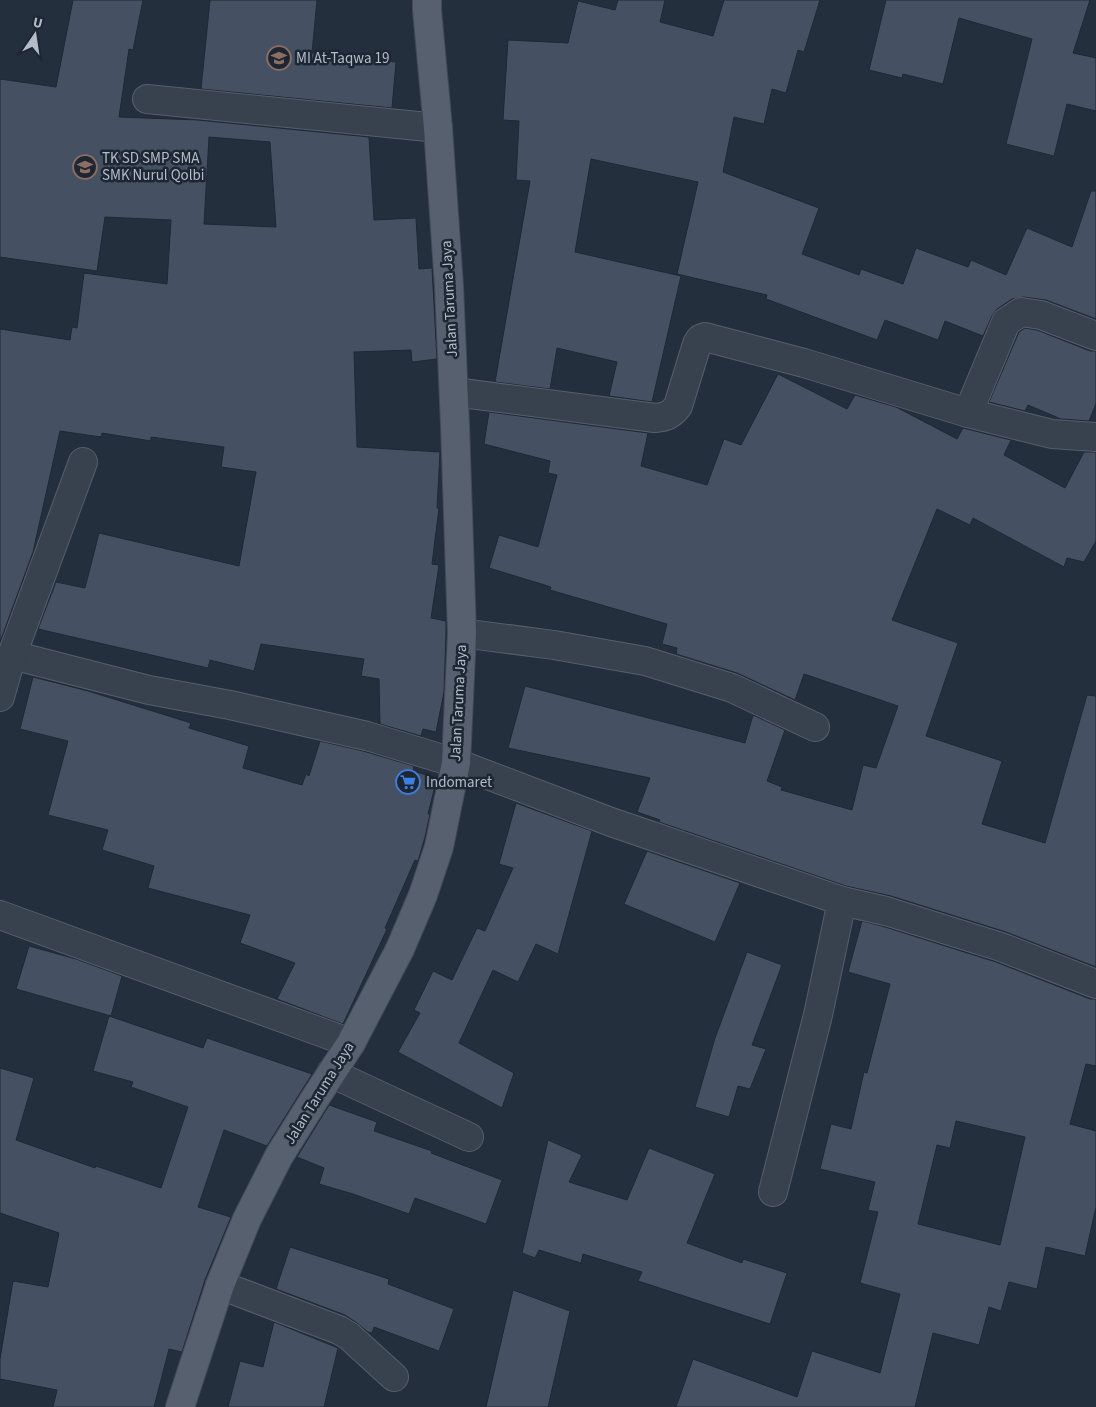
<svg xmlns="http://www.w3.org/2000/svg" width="1096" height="1407" viewBox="0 0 1096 1407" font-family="'Source Sans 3',sans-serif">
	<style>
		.building { fill: #455162; stroke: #1f2835; fill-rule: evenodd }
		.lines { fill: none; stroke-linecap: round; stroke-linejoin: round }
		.minor-casing { stroke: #565f6c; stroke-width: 30 }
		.primary-casing { stroke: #414a57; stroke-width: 30 }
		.minor { stroke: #38414e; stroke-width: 28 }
		.primary { stroke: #56606e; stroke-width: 28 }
		.labels { text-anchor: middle; stroke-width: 5; stroke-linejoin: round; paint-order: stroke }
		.poi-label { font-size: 15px; fill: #b4bcc9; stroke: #1d2633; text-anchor: start }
		.street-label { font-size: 15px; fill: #b4bcc9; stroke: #1d2633 }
	</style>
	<rect width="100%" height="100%" fill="#242f3e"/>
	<g class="building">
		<path d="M73,0h70l-10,50 -4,-1 -10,68 79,3 171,17 5,83 42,-2 3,51 13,-1 5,91 -25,3 -1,-12 -57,2 3,95 83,5 -3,56h2l-7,56 7,1 -8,53 15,3v12l-2,59 -8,40 -13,-3 -2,7 -41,-12 -1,-45 -18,-3 3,-17 -103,-15 -7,27 -44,-11 -2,8 -170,-39 18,-47 29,6 14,-55 140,33 17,-94 -35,-5 3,-20 -73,-10v4l-49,-8 -1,4 -41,-6 -27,121 -33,90v-313l70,11 2,-13 5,1 7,-55 83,11 4,-64 -66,-3 -8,54 -97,-14v-178l56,8zM209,137l61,5 6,85 -72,-3z"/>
		<polygon points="210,0 317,0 312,53 396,62 392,108 201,89"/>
		<polygon points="618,0 665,0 660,22 713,36 724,0 820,0 804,52 798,50 786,93 772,89 764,124 734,117 723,172 819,208 802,254 859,275 861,269 903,284 916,248 968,267 971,260 1006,275 1027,228 1072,247 1091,191 1096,191 1096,319 1046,300 1023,297 1012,299 997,309 992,316 983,336 945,321 938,340 885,320 877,340 766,299 767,295 677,274 698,182 591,159 575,252 681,276 652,402 609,396 617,362 557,348 550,389 495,382 530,181 516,180 519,121 503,120 508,40 568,43 578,1 615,10"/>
		<polygon points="886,0 1090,0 1073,53 1096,58 1096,111 1067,104 1054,156 1006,144 1032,39 959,18 943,84 903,74 902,78 869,70"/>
		<polygon points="1025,328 1037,330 1090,351 1096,351 1096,404 1089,421 1061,419 1028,405 1025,411 989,402 1019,332"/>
		<polygon points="778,374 847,409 855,395 896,407 957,439 963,428 1011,440 1004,455 1065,488 1084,452 1096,452 1096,541 1084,562 1067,558 1064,567 973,518 970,525 937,509 892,620 958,643 926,736 1002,761 982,824 1045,843 1087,695 1096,696 1096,967 1006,932 891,896 846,886 659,822 660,820 637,812 650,778 508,748 525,686 745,743 753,715 785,730 767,781 782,787 781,790 852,810 863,765 876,768 898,706 804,674 795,700 737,673 676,654 677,648 662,644 667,624 550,590 551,587 489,568 499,535 538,547 557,475 548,473 550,461 484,444 489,412 648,433 641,466 707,485 724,439 741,445"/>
		<polygon points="33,677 88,691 191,723 189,728 249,746 243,768 302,785 306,774 309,776 320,741 363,751 414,766 413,771 437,778 428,814 430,814 425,837 418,861 415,860 385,928 387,929 343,1024 277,999 295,963 240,943 250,915 148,888 154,866 102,850 108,830 48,815 68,741 20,729"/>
		<polygon points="516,803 592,831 558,954 536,944 518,982 493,970 459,1043 514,1073 502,1108 398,1052 420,1013 414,1010 433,971 452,980 477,928 485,931 513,868 499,864"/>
		<polygon points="647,851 740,883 715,942 624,904"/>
		<path d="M862,921l20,5 114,36 94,37h6v67l-10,-2 -16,60 26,7v76l-11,49 -39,-9 -9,42 -28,-7 -8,29 -12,-4 -10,38 -46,-12 -18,74h-239l17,-48 104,38 15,-46 68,22 20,-79 -40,-11 18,-71 -10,-2 7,-28 -55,-13 11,-45 20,5 13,-57 3,1 23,-89 -42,-12zM956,1121l69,16 -25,108 -82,-21 19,-79 13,3z"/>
		<polygon points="29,946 76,959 122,976 111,1016 16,989"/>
		<polygon points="747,952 782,965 752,1045 766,1049 750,1089 738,1086 729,1117 695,1107 715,1038"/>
		<polygon points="109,1016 203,1048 207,1038 312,1074 267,1146 224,1130 198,1207 231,1217 205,1280 182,1352 169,1349 154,1407 53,1407 57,1390 0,1379 0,1359 13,1281 48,1287 59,1233 0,1213 0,1068 34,1078 16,1140 95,1168 96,1166 161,1188 188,1107 131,1087 133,1082 93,1071"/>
		<polygon points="329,1105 377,1122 374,1131 432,1151 431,1153 502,1180 486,1224 415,1198 409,1214 353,1194 319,1184 324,1168 297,1157"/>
		<polygon points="548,1140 582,1155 569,1182 627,1200 649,1148 715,1174 687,1243 742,1263 743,1259 787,1273 770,1324 638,1281 642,1272 583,1254 581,1263 539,1250 535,1258 522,1253"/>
		<polygon points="290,1247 389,1279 388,1284 454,1309 439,1351 374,1327 372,1333 368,1332 357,1323 345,1315 276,1289"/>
		<polygon points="513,1290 570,1311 548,1407 486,1407"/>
		<polygon points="274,1322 338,1348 324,1407 228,1407 240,1361 263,1367"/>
	</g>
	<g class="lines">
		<g class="minor-casing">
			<g id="minor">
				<polyline points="147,99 438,128"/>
				<path d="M454,392l201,26c11,-1 16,-3 23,-12l19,-62 3,-5 5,-2 99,26 164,50 84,21 44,3"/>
				<polyline points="968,413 1006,322 1021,312 1041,315 1096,336"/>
				<polyline points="462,633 554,645 645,661 732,688 815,727"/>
				<polyline points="12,655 149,690 230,705 367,736 456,763 611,822 842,901 886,911 1001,947 1096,984"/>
				<polyline points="0,697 12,655 83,462"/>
				<polyline points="0,915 351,1043"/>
				<polyline points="331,1073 469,1137"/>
				<polyline points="773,1192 818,1015 842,901"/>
				<polyline points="220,1285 339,1330 349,1336 394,1377"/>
			</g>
		</g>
		<g class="primary-casing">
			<polyline id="primary" points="180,1407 220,1285 247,1219 279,1156 314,1100 351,1043 400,949 423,895 439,847 456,763 462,633 455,425 449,286 438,128 427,10 427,0"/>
		</g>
		<use href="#minor" class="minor"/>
		<use href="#primary" class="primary"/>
	</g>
	<defs>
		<g id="school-ring" transform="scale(1.25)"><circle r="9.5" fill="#1d2633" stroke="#8d6e63" stroke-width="1.5"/><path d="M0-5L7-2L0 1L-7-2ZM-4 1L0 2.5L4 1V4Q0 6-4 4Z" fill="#8d6e63"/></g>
		<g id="supermarket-ring" transform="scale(1.25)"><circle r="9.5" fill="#1d2633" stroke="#3f7fe0" stroke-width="1.5"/><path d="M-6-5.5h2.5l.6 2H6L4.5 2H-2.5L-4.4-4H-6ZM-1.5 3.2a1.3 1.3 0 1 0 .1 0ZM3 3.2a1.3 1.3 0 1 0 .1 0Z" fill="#3f7fe0"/></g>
	</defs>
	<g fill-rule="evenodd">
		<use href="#school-ring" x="279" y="58"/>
		<use href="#school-ring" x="85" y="167"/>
		<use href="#supermarket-ring" x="408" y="782"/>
	</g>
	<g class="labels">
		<g class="poi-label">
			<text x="296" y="63">MI At-Taqwa 19</text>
			<text x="102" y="163">TK SD SMP SMA<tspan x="102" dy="17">SMK Nurul Qolbi</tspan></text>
			<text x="426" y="787">Indomaret</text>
		</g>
		<g class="street-label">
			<text transform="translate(449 299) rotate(-93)" y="5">Jalan Taruma Jaya</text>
			<text transform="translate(458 703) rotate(-87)" y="5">Jalan Taruma Jaya</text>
			<text transform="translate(319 1093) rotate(-58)" y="5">Jalan Taruma Jaya</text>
		</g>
	</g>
	<g transform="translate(35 35) rotate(13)" stroke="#1d2633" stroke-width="4" paint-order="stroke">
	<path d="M0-4L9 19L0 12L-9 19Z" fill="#b4bcc9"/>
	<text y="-8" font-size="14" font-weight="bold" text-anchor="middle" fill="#b4bcc9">U</text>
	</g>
</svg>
